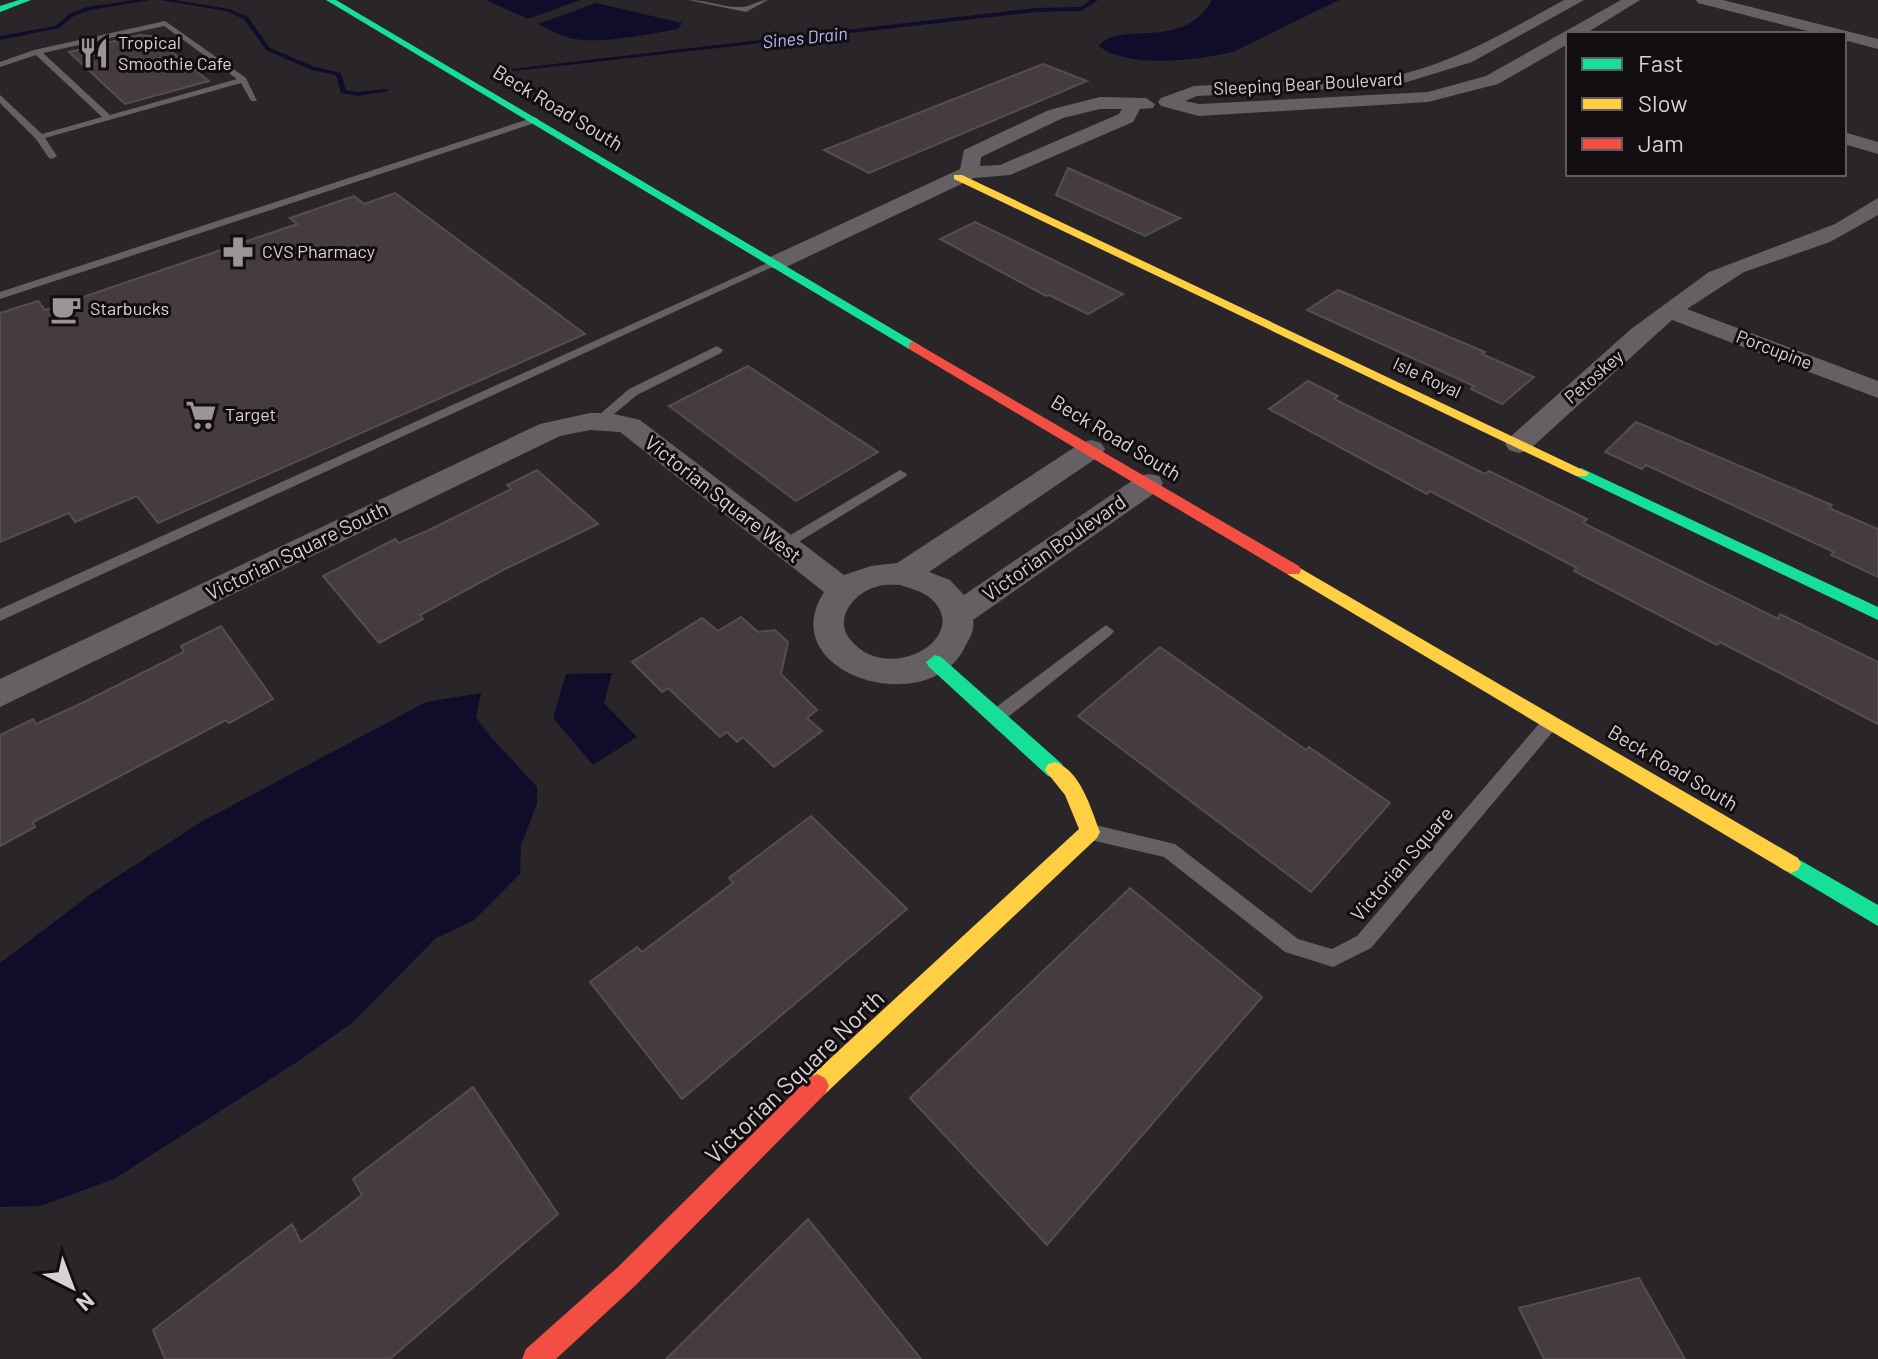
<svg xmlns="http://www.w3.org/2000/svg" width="1878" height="1359" viewBox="0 0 1878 1359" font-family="Barlow,sans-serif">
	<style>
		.water { fill: #0f0d2a }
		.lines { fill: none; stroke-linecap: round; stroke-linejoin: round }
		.stream { fill: #0f0d2a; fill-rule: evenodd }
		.building { fill: #463c3e; stroke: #534e50; stroke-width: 2 }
		.lane { fill: #656063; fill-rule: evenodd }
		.street { fill: #656063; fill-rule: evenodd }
		.fast { fill: #16e098; fill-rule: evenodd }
		.slow { fill: #ffcf43; fill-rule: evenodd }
		.jam { fill: #f24e42; fill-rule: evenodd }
		.labels { text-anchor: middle; stroke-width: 6; stroke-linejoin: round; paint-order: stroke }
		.far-water-label { font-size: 18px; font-style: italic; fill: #b5bcfd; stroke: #120d10 }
		.far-poi-label { font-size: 18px; fill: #d8d1d5; stroke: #120d10; text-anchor: start }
		.far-street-label { font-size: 18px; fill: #d8d1d5; stroke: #120d10 }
		.street-label { font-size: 20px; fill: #d8d1d5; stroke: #120d10 }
		.near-street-label { font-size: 24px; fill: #d8d1d5; stroke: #120d10 }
	</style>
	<rect width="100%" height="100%" fill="#2a2528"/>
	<g class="water">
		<polygon points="486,0 580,0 528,19"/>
		<path d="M1212,0h127l-106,52c-34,8 -105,17 -134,-6 20,-27 84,7 113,-46z"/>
		<path d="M596,3l86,20 -4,6c-29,5 -76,15 -104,10 -12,-2 -25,-10 -36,-15z"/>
		<polygon points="612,673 604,703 637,737 593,765 553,718 566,674"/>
		<polygon points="481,693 476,717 489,735 537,787 537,804 521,845 520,874 473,921 436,938 352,1023 300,1060 114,1179 40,1206 0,1207 0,963 95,891 201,822 426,702"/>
	</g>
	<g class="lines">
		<g class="stream">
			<polygon points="135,0 150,0 90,10 74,16 59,28 0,40 0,36 55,26 70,14 87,7"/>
			<polygon points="160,0 174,0 229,9 248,17 270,48 315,67 341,73 346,90 358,92 386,89 389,91 358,96 341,93 336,75 311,70 266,50 244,19 226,11"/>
			<polygon points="1091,0 1098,0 1081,11 1036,12 514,71 511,69 1036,8 1080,7"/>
		</g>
	</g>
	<g class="building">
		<polygon points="139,35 151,36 209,81 125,104 69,52"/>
		<polygon points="1043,64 1087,81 869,173 824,150"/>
		<polygon points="1068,168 1180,218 1145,236 1056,195"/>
		<polygon points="395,193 585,334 158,523 137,496 75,522 69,513 0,542 0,313 38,301 45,310 297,224 290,218 354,196 364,204"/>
		<polygon points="975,222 1123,294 1088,314 1049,295 1046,296 940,239"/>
		<polygon points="1338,290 1485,352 1482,354 1534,377 1502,404 1471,389 1474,386 1307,310"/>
		<polygon points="748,366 840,427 878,452 796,501 669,406"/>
		<polygon points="1308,381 1338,396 1334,399 1485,474 1489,471 1587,519 1583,523 1778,619 1780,614 1878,662 1878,724 1720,642 1717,645 1574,571 1577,568 1430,491 1427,494 1269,409"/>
		<polygon points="1636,422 1832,505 1829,508 1878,529 1878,577 1831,555 1834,552 1646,465 1642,469 1605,452"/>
		<polygon points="537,470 598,524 503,570 420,615 423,619 379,643 323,576 395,539 399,543 429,530 511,489 507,485"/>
		<polygon points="741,617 758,632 775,630 788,642 781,674 817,710 807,718 822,731 774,767 743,737 737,742 727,732 720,737 668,688 662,692 632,662 702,618 718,631"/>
		<polygon points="221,626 273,699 229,723 226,720 33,822 35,827 0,846 0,735 33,719 36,724 76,706 184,652 181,646"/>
		<polygon points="1160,647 1306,750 1309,747 1390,803 1311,892 1078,716"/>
		<polygon points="811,816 907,909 682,1099 590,982 637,947 642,952 733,883 729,878"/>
		<polygon points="1130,888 1262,997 1047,1245 910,1098"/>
		<polygon points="473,1087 558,1214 390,1359 165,1359 153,1330 292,1224 301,1242 362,1195 353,1179"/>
		<polygon points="808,1219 921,1359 666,1359"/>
		<polygon points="1639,1278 1685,1359 1544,1359 1519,1308"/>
	</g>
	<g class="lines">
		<g class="lane">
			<path d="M688,0c18,0 37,8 54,7 9,0 16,-7 26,-7l-22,12z"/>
			<path d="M165,21l81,57 11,23h-6l-10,-18 -196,55 12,18 -5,3 -3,-1 -13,-19 -36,-36v-8l42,39 60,-17 -66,-62 -36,12v-5l34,-12zM164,26l73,53 -127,36 -67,-62z"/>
			<polygon points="535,117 539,120 538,122 0,299 0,292"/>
			<polygon points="772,261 781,263 0,621 0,609"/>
			<polygon points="717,346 723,350 721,353 637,395 603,423 595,423 593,420 629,389"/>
			<polygon points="900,470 907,474 905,477 787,549 777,549 775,546 777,543"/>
			<polygon points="1106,625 1114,631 1111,635 1003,721 991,721 989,716 991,711"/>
			<polygon points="1550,716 1556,718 1558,723 1556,728 1371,948 1333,967 1285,952 1164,857 1091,840 1085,837 1082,832 1085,827 1091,824 1175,844 1298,939 1332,949 1357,936 1544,718"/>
		</g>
		<g class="street">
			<path d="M1564,0h20l-112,62 -78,24 -197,10 -12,5 14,3 229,-12 58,-16 135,-76h19l-55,34h-17v10l-70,40 -70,18 -229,14 -38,-10 -3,-4 3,-4 33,-12 200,-10c62,-14 115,-46 170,-76z"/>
			<polygon points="1696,0 1723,0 1878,39 1878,49 1844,40 1844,34 1819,34 1698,3"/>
			<path d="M1100,97l46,1 9,6 -2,4 -13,1 -7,13 -123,53 -36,3 -190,90h-16l-3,-5 3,-5 192,-89 4,-19 85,-40zM1100,109h22l-3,5 -119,51 -20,1 1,-9 82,-39z"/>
			<polygon points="1844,132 1878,142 1878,154 1844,144"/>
			<polygon points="1878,198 1878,215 1830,242 1744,272 1687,309 1878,381 1878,398 1672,320 1529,450 1519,453 1509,450 1505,444 1509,438 1631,329 1709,272 1835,224"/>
			<path d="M590,413h20l30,7 204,155 27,-9 26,-3 184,-120 10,-3 10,3 4,6 -4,6 -172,117 21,8 14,15 175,-119 10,-2 10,2 4,7 -4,7 -186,130c2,11 -4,19 -9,29 -38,72 -192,24 -140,-57l-204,-160 -30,-2 -30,6 -560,271v-28l540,-255zM900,585c9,3 21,6 29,12 47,38 -41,92 -80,41 -15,-20 6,-46 27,-51 7,-3 16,-2 24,-2z"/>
		</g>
		<g class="fast">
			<polygon points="19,0 31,0 0,12 0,6"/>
			<polygon points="326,0 336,0 921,346 919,349 909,349"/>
			<polygon points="1581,468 1878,607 1878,620 1576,476 1576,470"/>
			<polygon points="935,655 941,657 1062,764 1065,770 1062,776 1055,778 1048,776 929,667 926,662"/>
			<polygon points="1791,855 1878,905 1878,926 1784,870 1781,864 1784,858"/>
		</g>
		<g class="slow">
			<polygon points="954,175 962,175 1589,473 1586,476 1576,476 954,179"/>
			<polygon points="1293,564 1798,858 1801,864 1798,870 1791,873 1784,870 1287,574 1285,570 1287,566"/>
			<path d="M1055,762c26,9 36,47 45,70l-3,6 -272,256 -8,4 -8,-4 -4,-8 4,-8 270,-249 -14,-34 -20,-25 3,-6z"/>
		</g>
		<g class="jam">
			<polygon points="914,342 1299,566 1301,570 1299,574 1287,574 909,349 909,343"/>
			<polygon points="817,1074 825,1078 829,1086 825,1094 636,1285 556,1359 522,1359 526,1349 618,1267 809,1078"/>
		</g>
	</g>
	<defs>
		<g id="restaurant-bare" transform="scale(2.4)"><path d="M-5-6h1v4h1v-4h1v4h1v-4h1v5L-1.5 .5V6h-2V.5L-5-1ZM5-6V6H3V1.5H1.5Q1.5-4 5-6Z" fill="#9b9598" stroke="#120d10" stroke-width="2.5" paint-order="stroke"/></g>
		<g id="pharmacy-bare" transform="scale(2.4)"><path d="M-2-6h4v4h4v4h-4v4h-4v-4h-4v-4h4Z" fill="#9b9598" stroke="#120d10" stroke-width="2.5" paint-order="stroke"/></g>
		<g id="cafe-bare" transform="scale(2.4)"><path d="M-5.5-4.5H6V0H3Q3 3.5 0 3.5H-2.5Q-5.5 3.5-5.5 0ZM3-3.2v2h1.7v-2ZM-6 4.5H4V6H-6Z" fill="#9b9598" stroke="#120d10" stroke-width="2.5" paint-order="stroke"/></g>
		<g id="supermarket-bare" transform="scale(2.4)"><path d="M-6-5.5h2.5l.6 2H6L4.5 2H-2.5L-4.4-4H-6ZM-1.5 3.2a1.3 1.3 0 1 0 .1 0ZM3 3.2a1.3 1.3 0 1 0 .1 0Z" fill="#9b9598" stroke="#120d10" stroke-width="2.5" paint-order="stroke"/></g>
	</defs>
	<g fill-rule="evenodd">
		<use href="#restaurant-bare" x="94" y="53"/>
		<use href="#pharmacy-bare" x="238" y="252"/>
		<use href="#cafe-bare" x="66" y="309"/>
		<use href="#supermarket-bare" x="201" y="415"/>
	</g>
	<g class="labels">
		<g class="far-water-label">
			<text transform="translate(805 38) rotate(-6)" y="6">Sines Drain</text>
		</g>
		<g class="far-poi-label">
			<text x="118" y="49">Tropical<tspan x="118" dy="21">Smoothie Cafe</tspan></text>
			<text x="262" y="258">CVS Pharmacy</text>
			<text x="90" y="315">Starbucks</text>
			<text x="225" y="421">Target</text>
		</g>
		<g class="far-street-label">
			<text transform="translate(1308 84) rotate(-3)" y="6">Sleeping Bear Boulevard</text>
			<text transform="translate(1774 350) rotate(21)" y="6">Porcupine</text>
			<text transform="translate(1594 377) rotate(-41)" y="6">Petoskey</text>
			<text transform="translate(1427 378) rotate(25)" y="6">Isle Royal</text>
		</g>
		<g class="street-label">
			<text transform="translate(558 108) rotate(31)" y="7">Beck Road South</text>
			<text transform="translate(1116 438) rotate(31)" y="7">Beck Road South</text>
			<text transform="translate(723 499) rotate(38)" y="7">Victorian Square West</text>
			<text transform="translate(1054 548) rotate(-35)" y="7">Victorian Boulevard</text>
			<text transform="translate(297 551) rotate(-26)" y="7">Victorian Square South</text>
			<text transform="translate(1673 768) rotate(31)" y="7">Beck Road South</text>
			<text transform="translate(1402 864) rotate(-49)" y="7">Victorian Square</text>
		</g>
		<g class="near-street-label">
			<text transform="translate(795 1077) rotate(-44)" y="8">Victorian Square North</text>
		</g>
	</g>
	<rect x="1566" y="32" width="280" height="144" fill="#120d10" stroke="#615b5f" stroke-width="2"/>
	<rect x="1582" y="58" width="40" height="12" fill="#16e098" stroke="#615b5f" stroke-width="2"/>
	<text x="1638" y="72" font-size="24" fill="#d8d1d5">Fast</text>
	<rect x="1582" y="98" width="40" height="12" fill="#ffcf43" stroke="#615b5f" stroke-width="2"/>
	<text x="1638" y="112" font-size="24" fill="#d8d1d5">Slow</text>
	<rect x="1582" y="138" width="40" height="12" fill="#f24e42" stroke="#615b5f" stroke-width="2"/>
	<text x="1638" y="152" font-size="24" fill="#d8d1d5">Jam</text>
	<g transform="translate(72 1287) rotate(138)" stroke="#120d10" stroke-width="6" paint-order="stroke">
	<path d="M0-6L14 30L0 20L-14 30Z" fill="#d8d1d5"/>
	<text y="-12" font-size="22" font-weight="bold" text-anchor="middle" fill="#d8d1d5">N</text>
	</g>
</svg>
